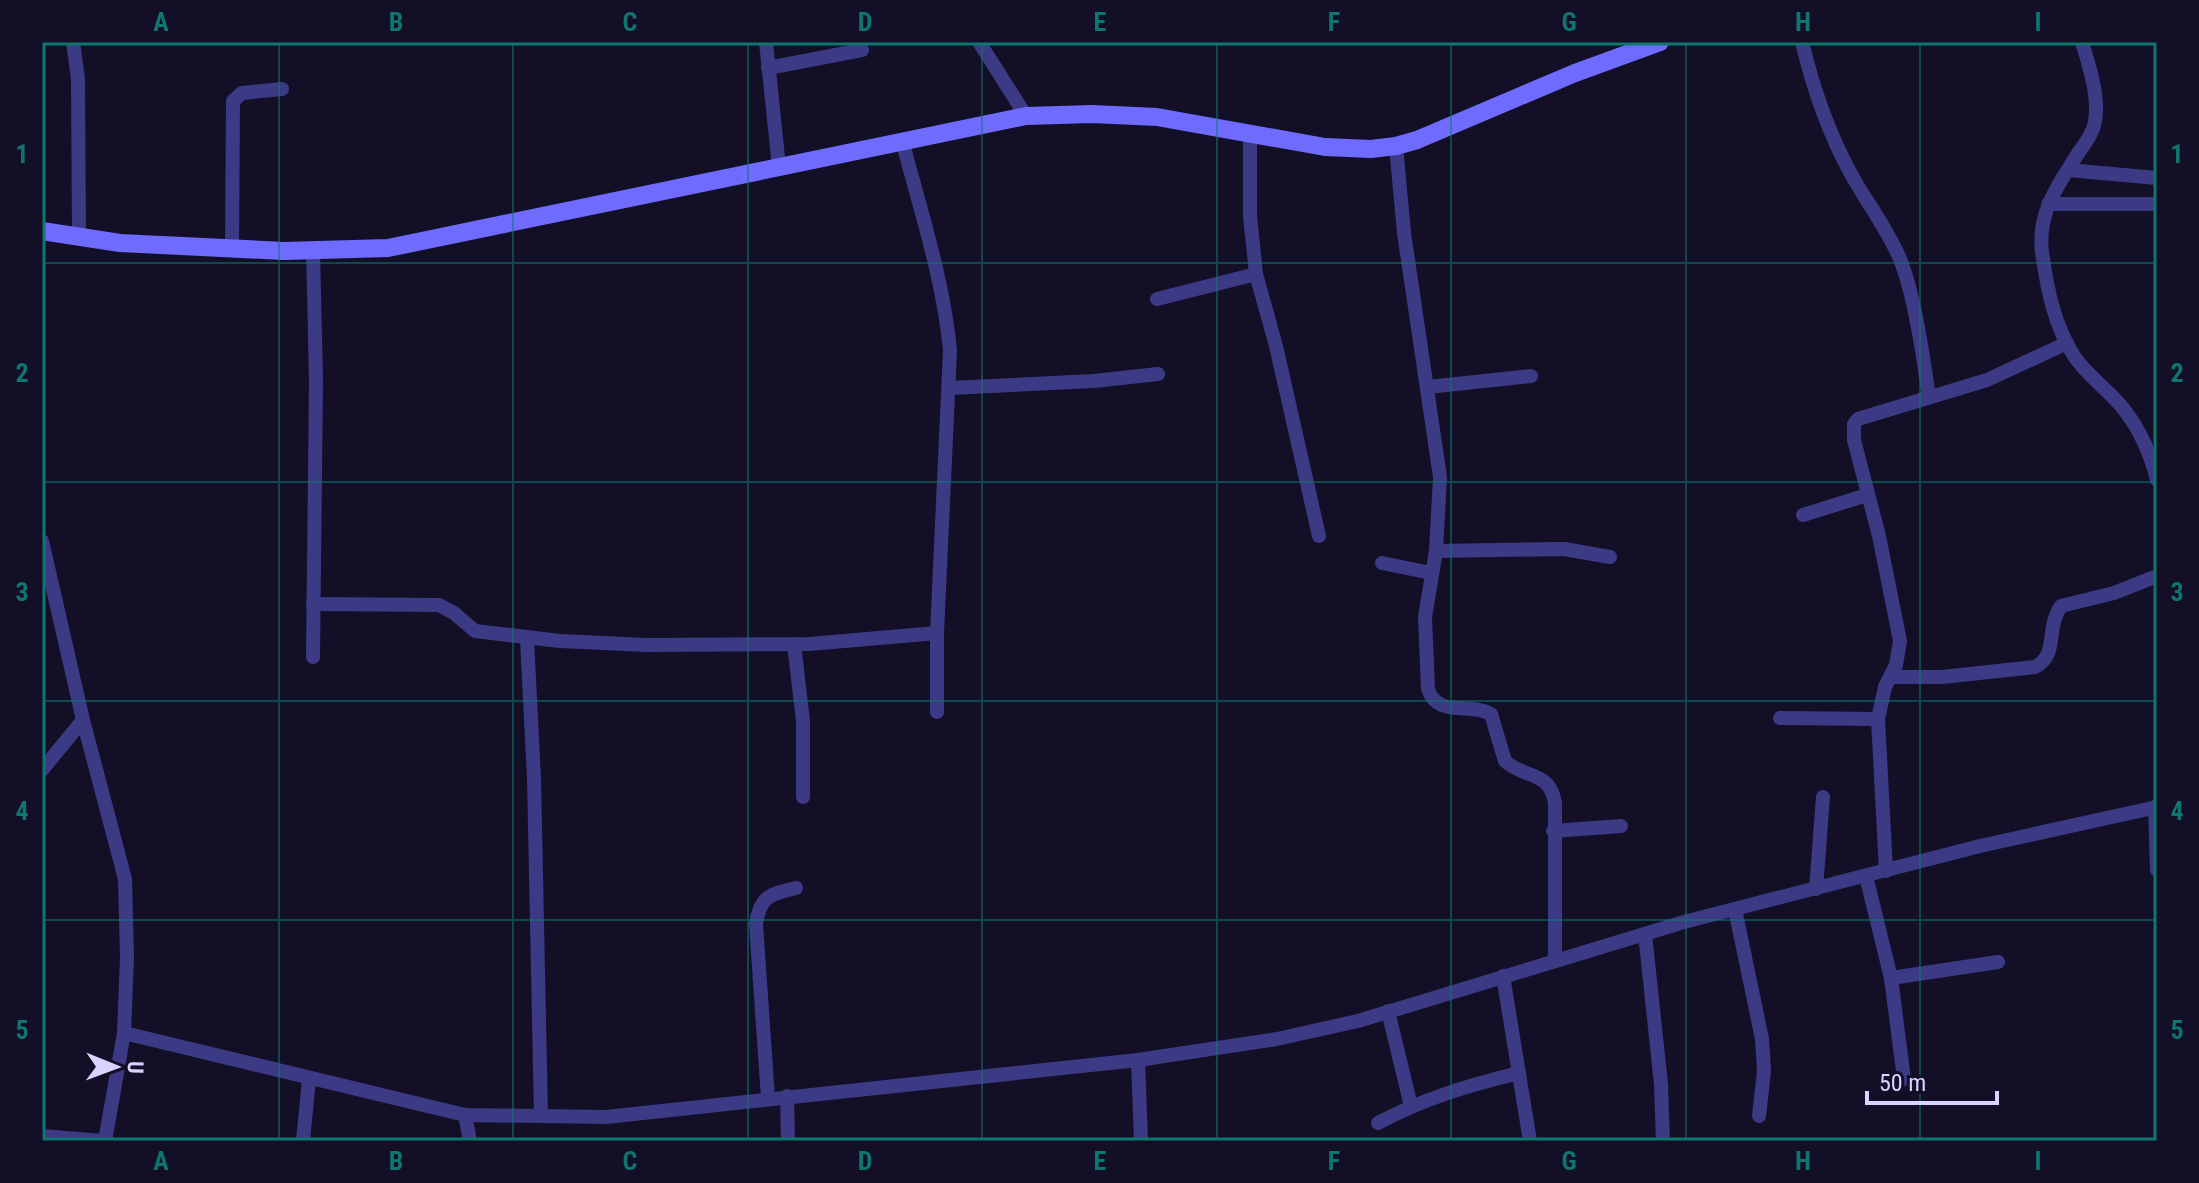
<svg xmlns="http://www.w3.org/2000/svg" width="2199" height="1183" viewBox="0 0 2199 1183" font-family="'Roboto Condensed',sans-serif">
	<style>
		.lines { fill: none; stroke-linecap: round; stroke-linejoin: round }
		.minor { stroke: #3d3a85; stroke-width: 14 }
		.secondary { stroke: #6f6bff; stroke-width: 18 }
		.grid { fill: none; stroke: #0f766e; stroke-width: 2; stroke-opacity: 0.55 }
		.neatline { fill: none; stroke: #0f766e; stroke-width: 3 }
		.grid-label { font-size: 26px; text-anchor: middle; font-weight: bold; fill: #0f766e }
	</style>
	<rect width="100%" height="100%" fill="#130f26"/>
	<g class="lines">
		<g class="minor">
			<polyline points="73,42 78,79 79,237"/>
			<polyline points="766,42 779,167"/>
			<polyline points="979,42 1026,116"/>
			<path d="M1802,42c11,46 26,90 49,132 16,29 36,54 49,85 15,38 23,97 29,138"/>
			<path d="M2082,42c7,24 19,58 12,84 -3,9 -9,18 -15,26 -20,32 -42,60 -37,100 5,36 12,73 32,104 10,15 25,27 38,40 24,24 37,51 45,84"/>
			<polyline points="768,68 862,50"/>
			<polyline points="1250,134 1250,216 1256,274 1276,346 1319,536"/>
			<path d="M902,140c18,69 41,138 48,210l-13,283v79"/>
			<path d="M1396,146l8,87 36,244 -4,74 -11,66 3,72c9,29 42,13 63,25l14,47c19,18 45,9 50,42v157"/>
			<polyline points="2068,170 2157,178"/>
			<polyline points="2048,204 2157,204"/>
			<polyline points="232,249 233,101 242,93 282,89"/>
			<polyline points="1157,299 1256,274"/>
			<polyline points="1428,387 1531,376"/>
			<polyline points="949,388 1094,381 1158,374"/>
			<polyline points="1803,515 1867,495"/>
			<polyline points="42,541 83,720 125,879 127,958 124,1033 105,1141"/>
			<polyline points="1436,551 1564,549 1610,557"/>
			<polyline points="1382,563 1431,573"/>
			<polyline points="313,604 439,605 454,613 475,631 560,641 647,645 809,644 937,633"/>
			<polyline points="527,639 534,778 541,1116"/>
			<polyline points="794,644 803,721 803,797"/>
			<polyline points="313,657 316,380 313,250"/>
			<path d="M1890,677h52l93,-10c24,-12 10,-38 26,-61l53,-13 43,-17"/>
			<polyline points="1780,718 1878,719"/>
			<polyline points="42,770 83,720"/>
			<polyline points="2155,807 2157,870"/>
			<polyline points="1553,831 1621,826"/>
			<polyline points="1886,871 1878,719 1885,687 1896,665 1900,641 1879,536 1854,440 1854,424 1858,419 1987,380 2067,343"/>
			<polyline points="1866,876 1891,978 1904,1079"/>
			<polyline points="1816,889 1823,797"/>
			<polyline points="1735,909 1762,1039 1764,1071 1759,1116"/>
			<polyline points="1645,934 1661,1084 1663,1141"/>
			<polyline points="1503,976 1530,1141"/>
			<polyline points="1891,978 1998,962"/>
			<polyline points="1388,1011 1411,1106"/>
			<polyline points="124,1033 465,1115 606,1117 1138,1060 1277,1039 1358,1021 1684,922 1980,846 2157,807"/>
			<polyline points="1138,1060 1141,1141"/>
			<polyline points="787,1096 788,1141"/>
			<path d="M768,1098l-12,-174c4,-28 14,-30 40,-36"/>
			<polyline points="465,1115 470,1141"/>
			<path d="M1378,1123c45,-24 91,-38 141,-50"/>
			<polyline points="42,1136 103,1141"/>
			<polyline points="303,1141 309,1079"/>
		</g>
		<polyline class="secondary" points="42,231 120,243 284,251 388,248 1026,116 1092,114 1157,117 1325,147 1371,149 1396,146 1417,140 1575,73 1660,42"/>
	</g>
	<path class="grid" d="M279,42v1099M513,42v1099M748,42v1099M982,42v1099M1217,42v1099M1451,42v1099M1686,42v1099M1920,42v1099M42,263h2115M42,482h2115M42,701h2115M42,920h2115"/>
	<rect width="2199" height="1183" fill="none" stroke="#130f26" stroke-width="88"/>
	<g transform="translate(116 1067) rotate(91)" stroke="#130f26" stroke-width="6" paint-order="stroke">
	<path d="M0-6L14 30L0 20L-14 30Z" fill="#d9d4ff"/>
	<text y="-12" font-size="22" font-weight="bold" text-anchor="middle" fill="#d9d4ff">U</text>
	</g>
	<path d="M1867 1091v12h130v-12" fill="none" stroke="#d9d4ff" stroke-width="4"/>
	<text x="1879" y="1091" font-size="24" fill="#d9d4ff" stroke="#130f26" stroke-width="6" paint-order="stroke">50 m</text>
	<rect x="44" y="44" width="2111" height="1095" class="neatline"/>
	<g class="grid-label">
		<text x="161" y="31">A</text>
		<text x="396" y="31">B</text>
		<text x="630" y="31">C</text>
		<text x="865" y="31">D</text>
		<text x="1100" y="31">E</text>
		<text x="1334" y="31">F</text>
		<text x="1569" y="31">G</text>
		<text x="1803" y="31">H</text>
		<text x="2038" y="31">I</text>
		<text x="22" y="163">1</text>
		<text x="2177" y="163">1</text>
		<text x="22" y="382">2</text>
		<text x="2177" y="382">2</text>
		<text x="22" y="601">3</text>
		<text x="2177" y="601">3</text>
		<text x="22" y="820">4</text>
		<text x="2177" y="820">4</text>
		<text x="22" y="1039">5</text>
		<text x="2177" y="1039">5</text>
		<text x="161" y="1170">A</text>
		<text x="396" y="1170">B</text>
		<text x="630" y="1170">C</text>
		<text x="865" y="1170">D</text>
		<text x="1100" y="1170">E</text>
		<text x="1334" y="1170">F</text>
		<text x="1569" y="1170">G</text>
		<text x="1803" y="1170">H</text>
		<text x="2038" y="1170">I</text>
	</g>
</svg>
